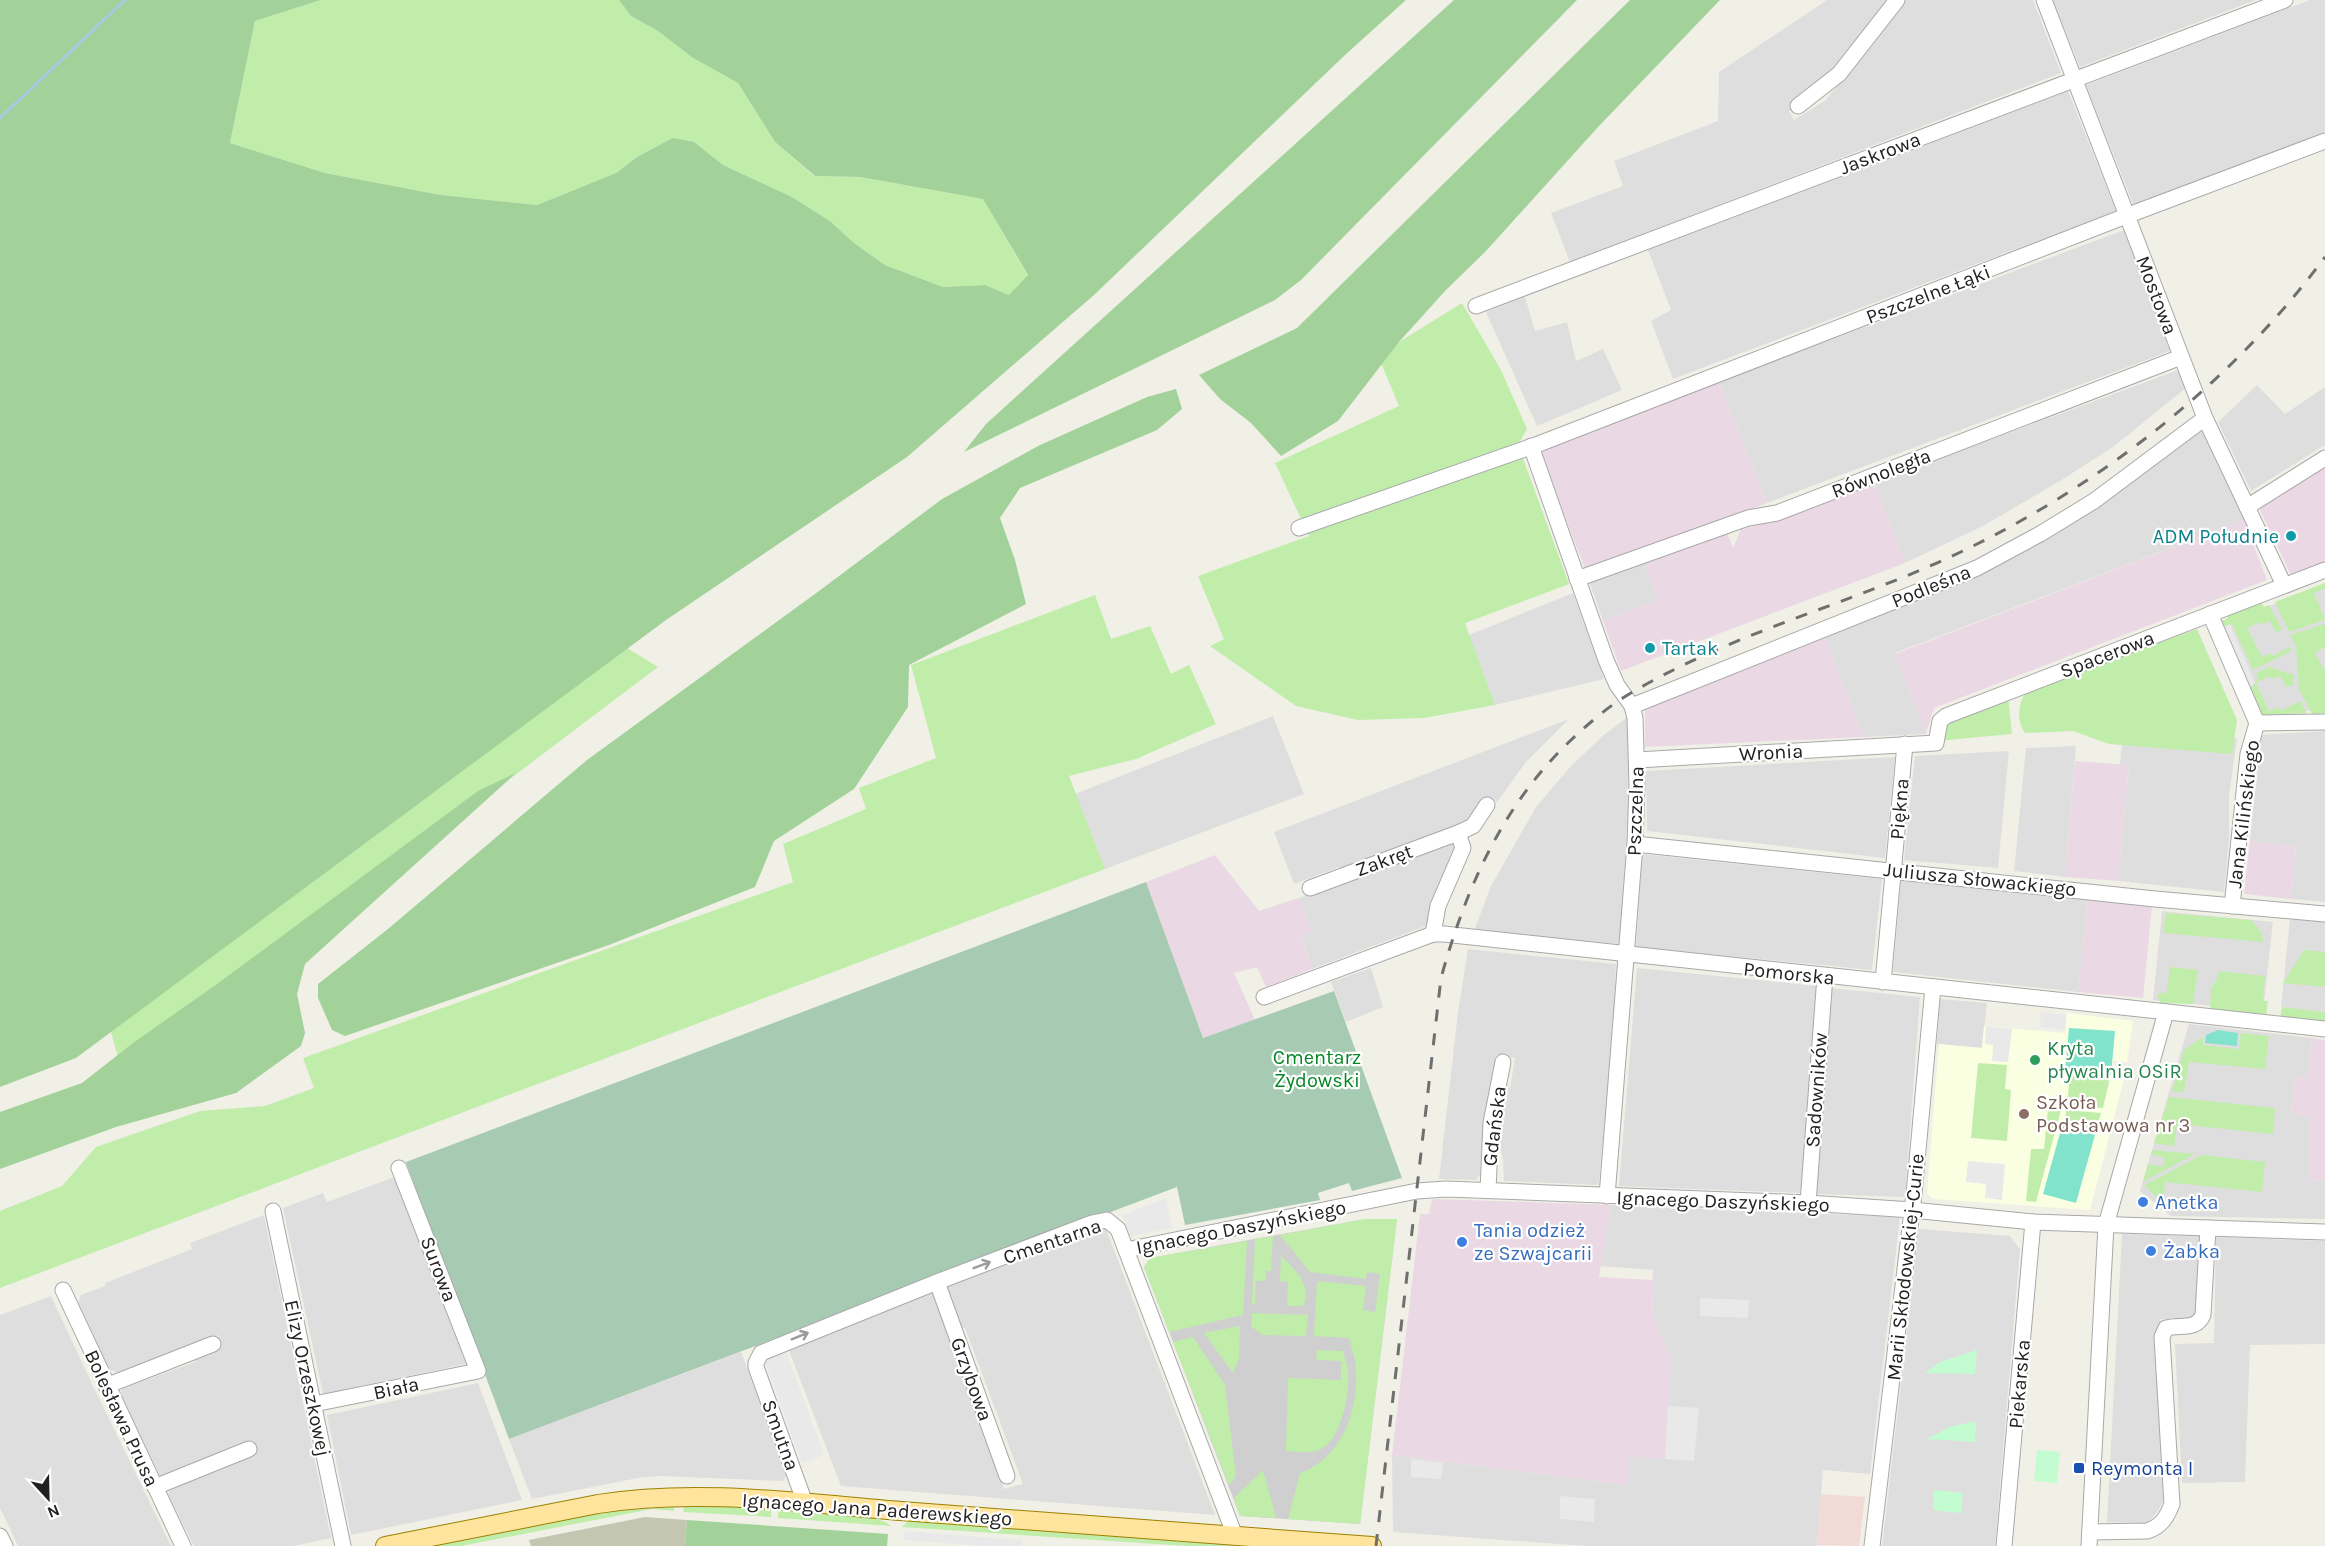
<svg xmlns="http://www.w3.org/2000/svg" width="2325" height="1546" viewBox="0 0 2325 1546" font-family="Karla,sans-serif">
	<style>
		.residential { fill: #dfdede }
		.commercial { fill: #f2dbd6 }
		.industrial { fill: #ebd8e5 }
		.education { fill: #fbffe2 }
		.religious { fill: #cfcfcf }
		.construction { fill: #c3c7b2 }
		.grass { fill: #c1edab }
		.forest { fill: #a2d29a }
		.cemetery { fill: #a7cbb2 }
		.park { fill: #c3fcd0 }
		.pitch { fill: #82e3cd }
		.parking { fill: #e9e9e9 }
		.lines { fill: none; stroke-linecap: round; stroke-linejoin: round }
		.stream { stroke: #a6cae1; stroke-width: 3 }
		.minor-casing { stroke: #a8a8a8; stroke-width: 17 }
		.major-casing { stroke: #9d8100; stroke-width: 20 }
		.minor { stroke: #fff; stroke-width: 15 }
		.major { stroke: #ffe49e; stroke-width: 18 }
		.rail { stroke: #6f6f6f; stroke-width: 3; stroke-dasharray: 12 12; stroke-linecap: butt }
		.oneway { stroke: #9b9b9b }
		.culture-dot { fill: #0f9aa8; stroke: #fff; stroke-width: 2 }
		.leisure-dot { fill: #2e9e5b; stroke: #fff; stroke-width: 2 }
		.education-dot { fill: #8d6e63; stroke: #fff; stroke-width: 2 }
		.shop-dot { fill: #3f7fe0; stroke: #fff; stroke-width: 2 }
		.transit-dot { fill: #1a4fb4; stroke: #fff; stroke-width: 2 }
		.labels { text-anchor: middle; stroke-width: 4.5; stroke-linejoin: round; paint-order: stroke }
		.street-label { font-size: 20px; fill: #212121; stroke: #fff }
		.culture-label { font-size: 20px; fill: #0d838f; stroke: #fff; text-anchor: end }
		.leisure-label { font-size: 20px; fill: #27864d; stroke: #fff; text-anchor: start }
		.park-label { font-size: 20px; fill: #068725; stroke: #fff }
		.education-label { font-size: 20px; fill: #785e54; stroke: #fff; text-anchor: start }
		.shop-label { font-size: 20px; fill: #366cbe; stroke: #fff; text-anchor: start }
		.transit-label { font-size: 20px; fill: #164399; stroke: #fff; text-anchor: start }
	</style>
	<rect width="100%" height="100%" fill="#f1f0e7"/>
	<g class="residential">
		<polygon points="1827,0 1892,0 1822,89 1789,111 1794,120 1826,100 1905,0 2033,0 2061,73 1570,262 1551,213 1623,186 1614,161 1718,121 1719,72"/>
		<polygon points="2053,0 2256,0 2080,67"/>
		<polygon points="2310,0 2325,0 2325,132 2134,206 2086,85"/>
		<polygon points="2068,91 2116,211 1673,379 1651,321 1671,310 1648,250"/>
		<polygon points="2124,230 2170,351 1767,503 1719,382"/>
		<polygon points="1525,297 1535,331 1567,322 1576,361 1603,349 1622,390 1537,426 1486,312"/>
		<polygon points="2178,370 2186,388 2113,447 2060,481 1983,526 1905,563 1874,483"/>
		<polygon points="2257,385 2285,414 2325,387 2325,445 2251,491 2218,422"/>
		<polygon points="2201,429 2244,520 1895,653 1926,734 1864,737 1825,636 1958,582 2035,546 2093,510"/>
		<polygon points="1643,559 1658,601 1603,621 1589,581"/>
		<polygon points="2325,584 2325,710 2260,714 2221,625"/>
		<polygon points="1573,593 1604,679 1495,705 1469,635"/>
		<polygon points="1273,716 1304,794 1105,869 1075,794"/>
		<polygon points="1629,716 1628,809 1620,944 1474,931 1491,886 1536,807 1571,766 1605,734"/>
		<polygon points="1569,719 1526,762 1497,802 1483,798 1484,805 1477,813 1458,828 1341,870 1339,867 1294,884 1274,832"/>
		<polygon points="2325,731 2325,902 2291,899 2296,847 2250,841 2261,735"/>
		<polygon points="2237,738 2229,797 2229,839 2224,892 2118,881 2129,766 2120,765 2122,742"/>
		<polygon points="2076,746 2065,877 2014,871 2026,748"/>
		<polygon points="2009,751 1998,868 1904,860 1915,756"/>
		<polygon points="1895,757 1885,858 1647,831 1646,771"/>
		<polygon points="1454,840 1458,851 1426,926 1312,969 1301,936 1312,931 1299,898"/>
		<polygon points="1642,854 1882,879 1872,970 1636,947"/>
		<polygon points="1901,880 2088,900 2078,992 1893,972"/>
		<polygon points="2162,911 2273,922 2263,1011 2153,1000"/>
		<polygon points="2290,918 2325,921 2325,1012 2281,1007"/>
		<polygon points="1468,949 1616,964 1613,1033 1599,1182 1597,1185 1504,1181 1503,1158 1495,1129 1502,1089 1510,1088 1515,1058 1497,1055 1482,1140 1480,1175 1476,1180 1439,1179 1458,1012"/>
		<polygon points="1371,968 1383,1007 1346,1022 1331,982"/>
		<polygon points="1637,968 1817,986 1802,1193 1619,1186"/>
		<polygon points="1830,988 1920,997 1905,1197 1815,1194"/>
		<polygon points="1940,999 1987,1003 1982,1048 1937,1044"/>
		<polygon points="2189,1024 2312,1038 2308,1078 2295,1077 2291,1114 2310,1116 2309,1180 2325,1181 2325,1219 2171,1216 2140,1191"/>
		<polygon points="400,1175 470,1363 323,1394 283,1208 323,1193 327,1202"/>
		<polygon points="1611,1205 1900,1217 1870,1474 1823,1470 1817,1546 1586,1546 1393,1532 1392,1455 1627,1485 1630,1456 1665,1458 1668,1406 1652,1316 1654,1270 1599,1266"/>
		<polygon points="264,1215 331,1538 293,1546 194,1546 168,1494 171,1487 161,1478 120,1393 122,1389 195,1362 196,1357 221,1348 218,1335 118,1373 109,1369 78,1303 81,1295 105,1286 105,1283 192,1249 190,1243"/>
		<polygon points="1100,1227 1106,1229 1215,1515 841,1486 788,1348 932,1290 981,1420 1004,1489 1023,1484 965,1328 962,1328 946,1288 947,1285"/>
		<polygon points="1919,1229 2010,1236 2020,1249 1995,1546 1882,1546"/>
		<polygon points="2122,1234 2201,1236 2197,1312 2192,1319 2160,1319 2167,1494 2158,1511 2148,1523 2107,1522"/>
		<polygon points="2216,1237 2325,1241 2325,1344 2250,1345 2245,1482 2182,1483 2175,1344 2214,1343"/>
		<polygon points="51,1296 92,1384 171,1546 18,1546 0,1508 0,1315"/>
		<polygon points="741,1352 787,1475 783,1481 660,1476 638,1478 532,1499 509,1439"/>
		<polygon points="478,1383 522,1500 351,1535 327,1415"/>
	</g>
	<polygon class="commercial" points="1821,1494 1865,1497 1859,1546 1817,1545"/>
	<g class="industrial">
		<polygon points="1719,382 1767,503 1586,571 1541,455 1547,446"/>
		<polygon points="2325,467 2325,562 2291,575 2260,510 2262,503"/>
		<polygon points="1874,483 1905,563 1621,671 1603,621 1658,601 1643,559 1725,528 1733,548 1741,529 1774,521"/>
		<polygon points="2244,520 2267,580 1934,708 1926,734 1895,654"/>
		<polygon points="1825,636 1864,737 1645,747 1645,707"/>
		<polygon points="2075,761 2129,765 2118,881 2065,877"/>
		<polygon points="2250,841 2296,847 2291,899 2244,894"/>
		<polygon points="1215,855 1259,911 1299,898 1312,931 1301,937 1312,969 1266,987 1257,967 1234,973 1255,1020 1203,1038 1146,882"/>
		<polygon points="2088,900 2152,906 2143,998 2078,992"/>
		<polygon points="2312,1038 2325,1040 2325,1181 2309,1180 2310,1116 2291,1114 2295,1077 2308,1078"/>
		<polygon points="1434,1199 1611,1205 1599,1277 1652,1280 1653,1270 1654,1270 1652,1316 1671,1359 1665,1459 1630,1456 1628,1485 1392,1455 1420,1214 1429,1214 1431,1203"/>
	</g>
	<polygon class="education" points="2067,1013 2133,1021 2127,1062 2113,1061 2112,1079 2124,1079 2090,1210 1933,1199 1927,1193 1939,1044 1982,1048 1984,1026 2065,1033"/>
	<polygon class="religious" points="1365,1219 1397,1219 1360,1524 1240,1516 1144,1267 1150,1258"/>
	<polygon class="construction" points="645,1517 687,1520 685,1546 531,1546 529,1540"/>
	<g class="grass">
		<polygon points="321,0 619,0 631,16 658,31 693,58 738,83 775,142 814,176 860,177 983,199 1028,276 1009,295 985,285 943,287 885,265 854,243 830,221 792,197 723,165 694,142 637,157 616,173 537,205 441,195 325,173 230,143 255,21"/>
		<polygon points="1462,303 1501,370 1527,429 1518,445 1569,584 1465,623 1495,705 1424,718 1358,720 1296,706 1210,646 1224,639 1198,576 1309,536 1275,463 1399,406 1381,363 1399,342"/>
		<polygon points="2325,583 2325,588 2314,593 2325,620 2289,632 2275,602"/>
		<polygon points="533,590 658,667 122,1072 111,1032 143,954"/>
		<polygon points="1095,595 1111,639 1150,626 1171,674 1189,665 1216,724 1136,759 1069,776 1105,869 0,1288 0,1211 62,1186 96,1147 200,1111 265,1106 314,1088 303,1058 793,882 783,844 866,809 859,788 936,758 911,665"/>
		<polygon points="2261,601 2264,607 2269,605 2282,629 2276,633 2270,621 2262,625 2260,622 2247,628 2262,657 2270,653 2272,656 2290,647 2291,651 2253,670 2232,624 2223,627 2221,621 2228,618 2226,615"/>
		<polygon points="2325,624 2325,647 2315,653 2325,671 2325,713 2312,714 2299,689 2296,645 2290,635"/>
		<path d="M2197,629l40,91 -5,34 -123,-10 -36,-13 -48,2c-9,-12 -7,-31 2,-42z"/>
		<polygon points="2269,667 2294,675 2293,685 2286,687 2280,676 2272,679 2270,676 2256,683 2269,711 2279,707 2280,711 2300,701 2307,713 2262,715 2250,691 2258,678 2256,673"/>
		<polygon points="2008,697 2012,734 1936,741 1941,726"/>
		<polygon points="2166,913 2251,920 2260,930 2264,942 2163,933"/>
		<polygon points="2304,950 2325,952 2325,987 2283,983"/>
		<polygon points="2170,967 2198,970 2193,1004 2160,1003 2157,994 2167,992"/>
		<polygon points="2219,971 2265,976 2263,1001 2268,1001 2266,1017 2210,1011 2211,988 2216,981"/>
		<polygon points="2282,1007 2325,1012 2325,1023 2280,1018"/>
		<polygon points="2241,1033 2269,1036 2265,1069 2189,1062 2184,1092 2172,1091 2184,1050 2203,1037 2203,1045 2239,1049"/>
		<polygon points="1978,1063 2007,1065 2005,1089 2011,1090 2007,1141 1971,1138"/>
		<polygon points="2070,1075 2110,1078 2103,1108 2067,1105"/>
		<polygon points="2169,1097 2275,1108 2273,1134 2177,1124 2174,1146 2154,1143"/>
		<polygon points="2048,1109 2061,1110 2036,1202 2026,1201 2031,1149 2044,1149"/>
		<polygon points="2067,1110 2101,1113 2096,1132 2063,1123"/>
		<polygon points="2152,1150 2195,1154 2143,1182 2148,1164 2163,1167 2165,1158 2151,1154"/>
		<polygon points="2202,1155 2265,1162 2262,1192 2165,1182 2163,1203 2144,1185"/>
		<path d="M1365,1219h32l-37,305 -72,-5 12,-46c41,-14 59,-62 56,-103 0,-10 -4,-21 -7,-32l-35,-2 3,-55 49,5 -3,24 12,2 5,-38 -13,-2 -1,7 -56,-7 -30,-37z"/>
		<polygon points="1273,1236 1271,1271 1266,1271 1266,1281 1256,1281 1255,1305 1252,1304 1255,1239"/>
		<polygon points="1247,1241 1243,1315 1169,1332 1144,1267 1150,1258"/>
		<path d="M1281,1256c14,13 32,30 22,50h-16l1,-24 -8,-1z"/>
		<polygon points="1252,1313 1308,1315 1306,1336 1262,1335 1251,1326"/>
		<polygon points="1240,1326 1239,1358 1233,1373 1204,1333"/>
		<polygon points="1193,1337 1225,1385 1236,1476 1229,1485 1173,1342"/>
		<path d="M1317,1350l26,1c1,6 4,13 5,19 2,21 -6,71 -29,80 -10,4 -23,1 -33,1l2,-73 53,2v-19l-25,-1z"/>
		<polygon points="1263,1470 1276,1518 1240,1516 1234,1498"/>
		<polygon points="717,1506 771,1510 771,1517 683,1512 684,1507"/>
		<polygon points="674,1507 674,1511 652,1509 461,1546 427,1546 605,1512"/>
		<path d="M778,1511c21,1 102,1 113,15l-113,-8z"/>
		<polygon points="912,1520 1245,1545 1245,1546 1186,1546 902,1527 907,1522"/>
	</g>
	<g class="forest">
		<polygon points="0,0 321,0 255,21 230,143 325,173 441,195 537,205 616,173 637,157 673,138 694,142 723,165 792,197 830,221 854,243 885,265 943,287 985,285 1009,295 1028,275 983,199 860,177 815,176 775,142 738,83 693,58 658,31 631,16 619,0 1406,0 1345,55 1094,295 907,457 666,620 76,1058 0,1087"/>
		<polygon points="1454,0 1577,0 1301,280 1275,300 964,452 986,424"/>
		<polygon points="1630,0 1720,0 1599,126 1486,251 1445,291 1399,342 1338,421 1281,456 1251,423 1220,399 1199,375 1297,328"/>
		<polygon points="1176,389 1182,409 1157,430 1020,488 1000,518 1015,560 1026,604 909,665 908,707 854,789 774,841 755,887 609,945 345,1036 332,1030 318,998 318,984 388,929 587,760 819,591 942,499 1038,446 1147,397"/>
		<polygon points="516,773 305,964 297,994 305,1033 301,1046 236,1093 116,1127 0,1169 0,1112 82,1083 133,1043 217,984 478,791"/>
		<polygon points="687,1520 888,1534 887,1546 685,1546"/>
	</g>
	<polygon class="cemetery" points="1146,882 1203,1038 1334,991 1402,1178 1352,1191 1349,1183 1318,1193 1320,1200 1185,1225 1177,1187 509,1439 406,1162"/>
	<g class="park">
		<polygon points="1977,1350 1975,1374 1925,1373 1940,1362"/>
		<polygon points="1976,1421 1975,1442 1927,1439 1949,1427"/>
		<polygon points="2037,1450 2060,1452 2057,1483 2034,1481"/>
		<polygon points="1934,1490 1963,1493 1961,1513 1933,1510"/>
	</g>
	<g class="pitch">
		<polygon points="2069,1028 2115,1031 2111,1075 2065,1071"/>
		<polygon points="2218,1030 2238,1033 2237,1046 2205,1043 2206,1035"/>
		<polygon points="2062,1126 2095,1135 2076,1203 2043,1194"/>
	</g>
	<g class="parking">
		<polygon points="2230,624 2255,683 2249,688 2223,627"/>
		<polygon points="2041,1012 2066,1015 2065,1030 2040,1027"/>
		<polygon points="1986,1026 2012,1029 2008,1062 1992,1061 1993,1045 1985,1044"/>
		<polygon points="1968,1161 2005,1164 2002,1200 1985,1198 1986,1184 1966,1182"/>
		<polygon points="1166,1198 1172,1228 1130,1236 1122,1215"/>
		<polygon points="1700,1298 1749,1300 1748,1318 1700,1316"/>
		<polygon points="786,1351 824,1455 802,1463 764,1359"/>
		<polygon points="1668,1406 1699,1408 1694,1461 1665,1459"/>
		<polygon points="1411,1459 1443,1463 1441,1479 1411,1477"/>
		<polygon points="1560,1496 1595,1499 1594,1522 1560,1519"/>
		<polygon points="904,1531 1022,1540 1022,1546 983,1546 903,1540"/>
	</g>
	<g class="lines">
		<polyline class="stream" points="0,118 125,0"/>
		<g class="minor-casing">
			<g id="minor">
				<polyline points="2044,0 2205,418 2284,585"/>
				<polyline points="1798,106 1839,74 1897,0"/>
				<polyline points="1476,306 2285,0"/>
				<polyline points="1531,446 1606,660 1617,685 1632,706 1635,718 1637,784 1635,844 1607,1196"/>
				<polyline points="2247,507 2325,458"/>
				<polyline points="1299,528 1536,445 2126,216 2325,141"/>
				<polyline points="1577,579 1748,518 1777,513 2181,357"/>
				<polyline points="2210,614 2257,723 2325,722"/>
				<polyline points="1632,706 1977,568 2040,534 2094,501 2205,418"/>
				<polyline points="1637,760 1936,743 1940,721 1946,716 2325,570"/>
				<polyline points="1458,833 1473,826 1487,805"/>
				<polyline points="1635,844 2155,899 2325,914"/>
				<polyline points="1310,888 1458,833 1463,848 1438,906 1433,934"/>
				<polyline points="2232,906 2248,754 2257,723"/>
				<polyline points="1883,982 1905,744"/>
				<polyline points="1264,997 1433,934 1444,934 2325,1029"/>
				<polyline points="1488,1190 1491,1123 1503,1062"/>
				<polyline points="1808,1203 1825,976"/>
				<polyline points="273,1211 343,1546"/>
				<polyline points="1126,1250 1417,1191 1446,1189 1808,1203 1912,1210 2033,1222 2325,1232"/>
				<polyline points="937,1282 1007,1476"/>
				<polyline points="63,1290 183,1546"/>
				<polyline points="106,1386 213,1344"/>
				<polyline points="314,1404 478,1371 399,1168"/>
				<polyline points="155,1487 249,1449"/>
				<polyline points="805,1503 756,1367 756,1363 761,1353 937,1282 1092,1223 1107,1220 1118,1229 1235,1536"/>
				<path d="M2090,1532l57,-1c14,-4 20,-14 25,-27l-10,-167 4,-9c15,-4 30,3 37,-13l5,-87"/>
				<polyline points="0,1536 5,1546"/>
				<polyline points="1872,1546 1914,1194 1933,987"/>
				<polyline points="2004,1546 2033,1222"/>
				<polyline points="2089,1546 2106,1225 2166,1012"/>
			</g>
		</g>
		<g class="major-casing">
			<path id="major" d="M385,1546l213,-42c100,-16 203,-1 303,7 157,12 314,23 471,35"/>
		</g>
		<use href="#minor" class="minor"/>
		<use href="#major" class="major"/>
		<path class="rail" d="M1376,1546l65,-568c25,-90 61,-172 129,-237 17,-16 35,-32 56,-45 107,-65 231,-93 343,-148 137,-67 265,-168 356,-291"/>
	</g>
	<defs><path id="oneway-shaft" d="M-6 0H5M1.5-3L5.5 0L1.5 3" fill="none" stroke-width="1.6" stroke-linecap="round" stroke-linejoin="round" transform="scale(1.5)"/></defs>
	<g class="oneway">
		<use href="#oneway-shaft" transform="translate(982 1265) rotate(-21)"/>
		<use href="#oneway-shaft" transform="translate(800 1336) rotate(-22)"/>
	</g>
	<g class="culture-dot">
		<circle cx="2291" cy="536" r="6"/>
		<circle cx="1650" cy="648" r="6"/>
	</g>
	<circle class="leisure-dot" cx="2035" cy="1060" r="6"/>
	<circle class="education-dot" cx="2024" cy="1114" r="6"/>
	<g class="shop-dot">
		<circle cx="2143" cy="1202" r="6"/>
		<circle cx="1462" cy="1242" r="6"/>
		<circle cx="2151" cy="1251" r="6"/>
	</g>
	<rect class="transit-dot" x="2073" y="1462" width="12" height="12" rx="3"/>
	<g class="labels">
		<g class="street-label">
			<text transform="translate(1880 153) rotate(-21)" y="7">Jaskrowa</text>
			<text transform="translate(1928 294) rotate(-21)" y="7">Pszczelne Łąki</text>
			<text transform="translate(2157 295) rotate(69)" y="7">Mostowa</text>
			<text transform="translate(1881 473) rotate(-21)" y="7">Równoległa</text>
			<text transform="translate(1931 586) rotate(-22)" y="7">Podleśna</text>
			<text transform="translate(2107 654) rotate(-21)" y="7">Spacerowa</text>
			<text transform="translate(1771 752) rotate(-3)" y="7">Wronia</text>
			<text transform="translate(1899 809) rotate(-85)" y="7">Piękna</text>
			<text transform="translate(1635 811) rotate(-88)" y="7">Pszczelna</text>
			<text transform="translate(2243 814) rotate(-83)" y="7">Jana Kilińskiego</text>
			<text transform="translate(1384 860) rotate(-20)" y="7">Zakręt</text>
			<text transform="translate(1980 879) rotate(6)" y="7">Juliusza Słowackiego</text>
			<text transform="translate(1789 973) rotate(6)" y="7">Pomorska</text>
			<text transform="translate(1816 1090) rotate(-86)" y="7">Sadowników</text>
			<text transform="translate(1494 1126) rotate(-83)" y="7">Gdańska</text>
			<text transform="translate(1723 1201) rotate(2)" y="7">Ignacego Daszyńskiego</text>
			<text transform="translate(1241 1227) rotate(-11)" y="7">Ignacego Daszyńskiego</text>
			<text transform="translate(1052 1241) rotate(-19)" y="7">Cmentarna</text>
			<text transform="translate(1905 1267) rotate(-84)" y="7">Marii Skłodowskiej-Curie</text>
			<text transform="translate(439 1269) rotate(69)" y="7">Surowa</text>
			<text transform="translate(308 1378) rotate(78)" y="7">Elizy Orzeszkowej</text>
			<text transform="translate(972 1379) rotate(70)" y="7">Grzybowa</text>
			<text transform="translate(2019 1384) rotate(-85)" y="7">Piekarska</text>
			<text transform="translate(396 1388) rotate(-12)" y="7">Biała</text>
			<text transform="translate(122 1418) rotate(65)" y="7">Bolesława Prusa</text>
			<text transform="translate(781 1435) rotate(70)" y="7">Smutna</text>
			<text transform="translate(877 1509) rotate(4)" y="7">Ignacego Jana Paderewskiego</text>
		</g>
		<g class="culture-label">
			<text x="2279" y="543">ADM Południe</text>
			<text x="1662" y="655" text-anchor="start">Tartak</text>
		</g>
		<g class="leisure-label">
			<text x="2047" y="1055">Kryta<tspan x="2047" dy="23">pływalnia OSiR</tspan></text>
		</g>
		<g class="park-label">
			<text x="1317" y="1064">Cmentarz<tspan x="1317" dy="23">Żydowski</tspan></text>
		</g>
		<g class="education-label">
			<text x="2036" y="1109">Szkoła<tspan x="2036" dy="23">Podstawowa nr 3</tspan></text>
		</g>
		<g class="shop-label">
			<text x="2155" y="1209">Anetka</text>
			<text x="1474" y="1237">Tania odzież<tspan x="1474" dy="23">ze Szwajcarii</tspan></text>
			<text x="2163" y="1258">Żabka</text>
		</g>
		<g class="transit-label">
			<text x="2091" y="1475">Reymonta I</text>
		</g>
	</g>
	<g transform="translate(48 1498) rotate(158)" stroke="#ffffff" stroke-width="4.5" paint-order="stroke">
	<path d="M0-4.5L10 22L0 15L-10 22Z" fill="#212121"/>
	<text y="-9" font-size="16" font-weight="bold" text-anchor="middle" fill="#212121">N</text>
	</g>
</svg>
